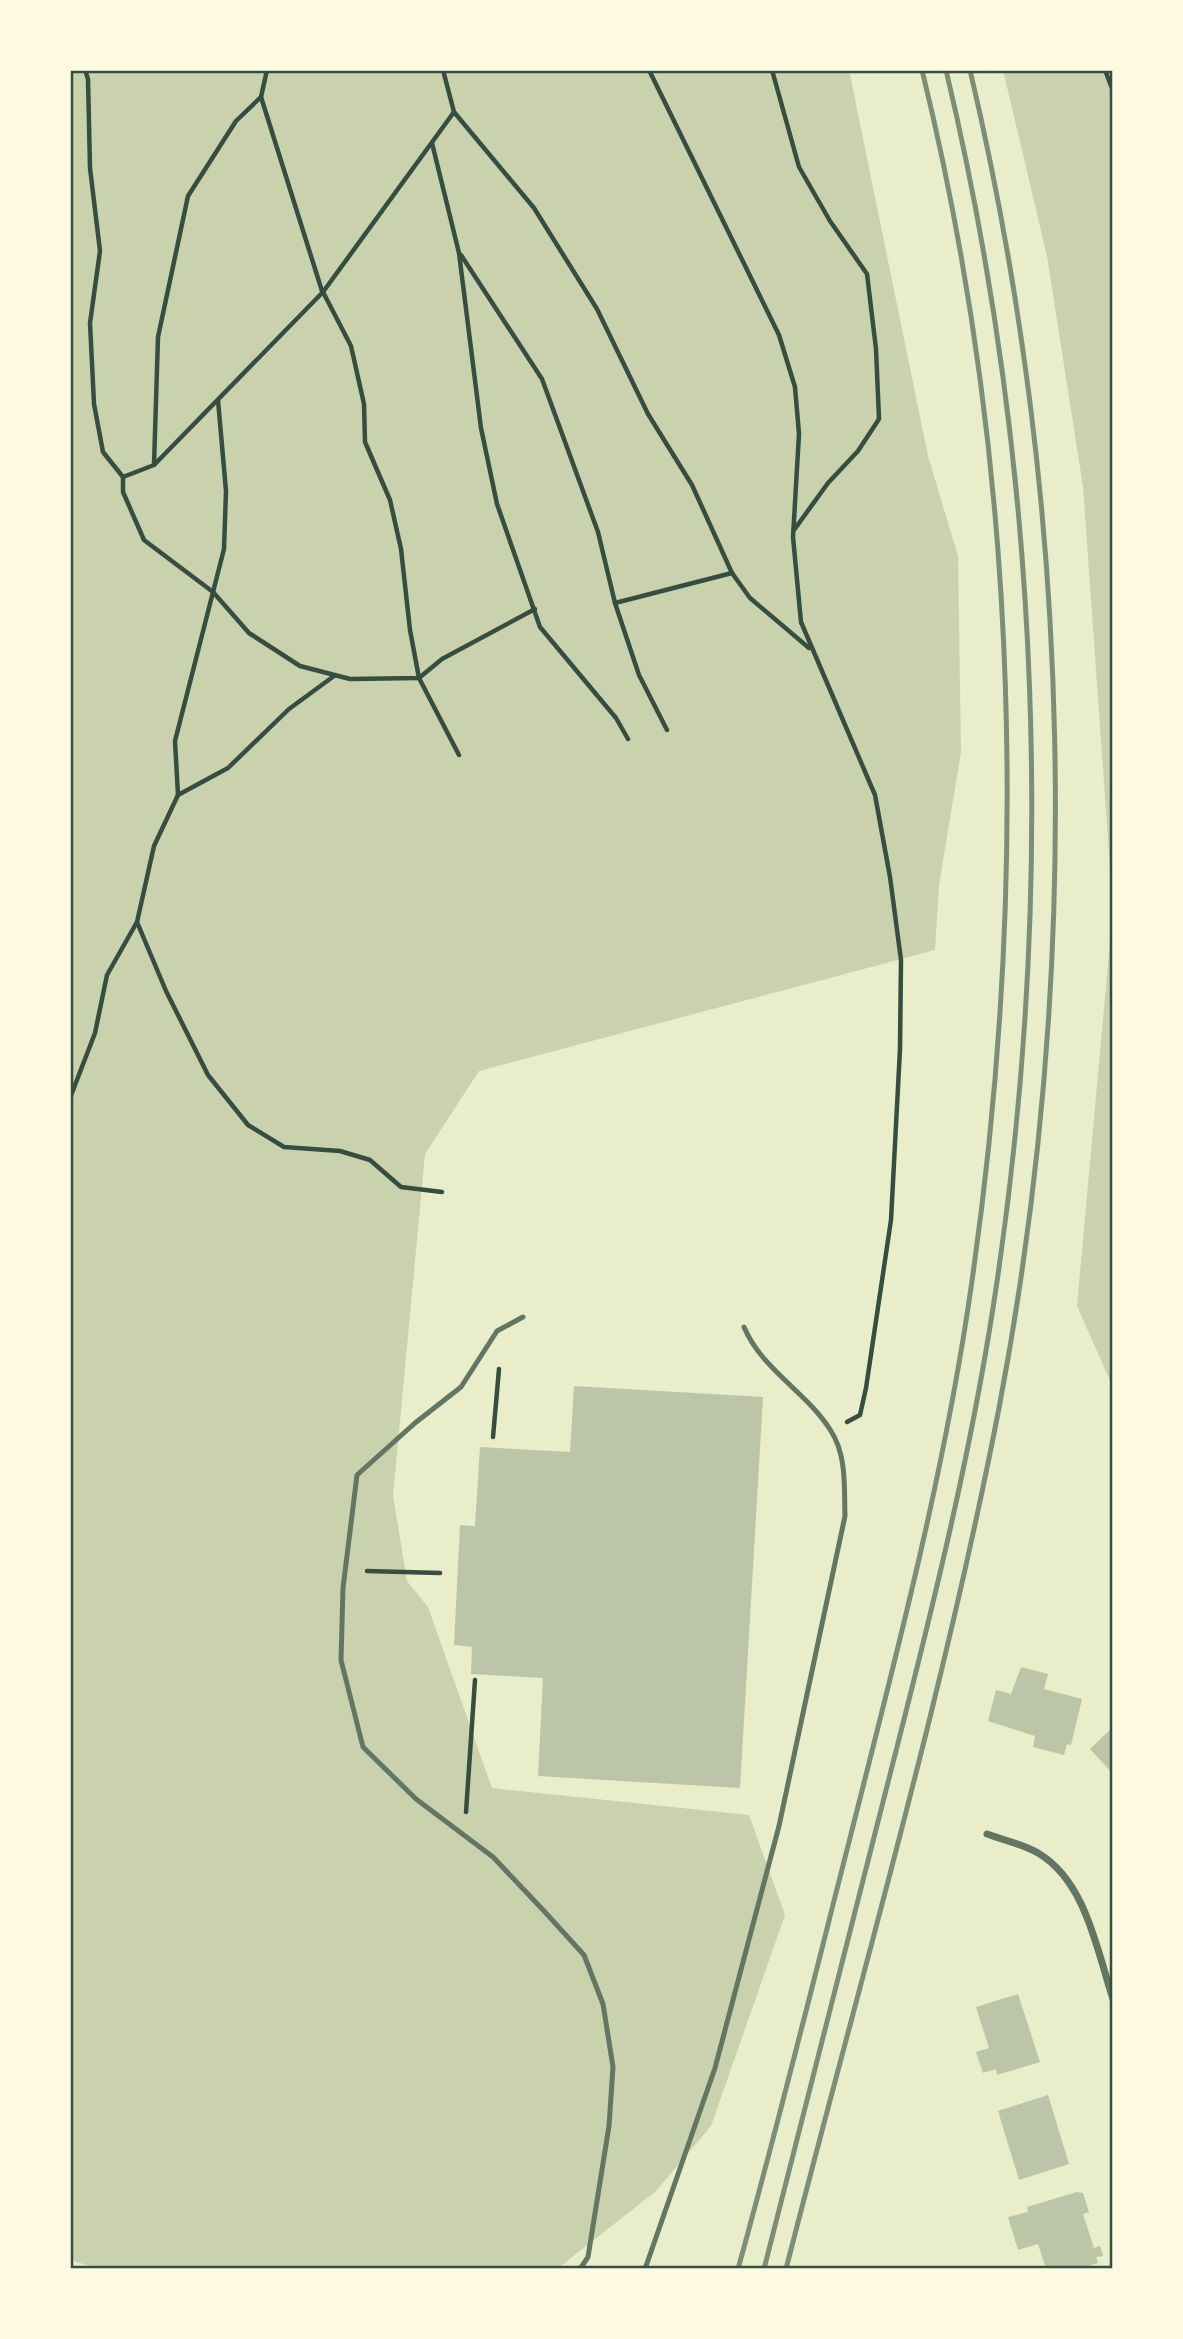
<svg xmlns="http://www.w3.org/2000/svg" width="1183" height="2339" viewBox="0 0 1183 2339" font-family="Mulish,sans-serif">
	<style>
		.green { fill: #cad2ad }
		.building { fill: #bcc5a7 }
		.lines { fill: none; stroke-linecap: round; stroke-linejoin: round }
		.path { stroke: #344e41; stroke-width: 4.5 }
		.service { stroke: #617663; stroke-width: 5 }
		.minor { stroke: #617663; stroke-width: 7 }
		.rail { stroke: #7c8e77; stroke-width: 5 }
		.neatline { fill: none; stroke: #344e41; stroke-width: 2.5 }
	</style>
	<rect width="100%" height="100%" fill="#e9edc9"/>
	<g class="green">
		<polygon points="70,70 849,70 928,456 958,556 961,752 939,885 935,950 479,1071 425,1154 393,1496 407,1581 428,1607 492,1788 749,1815 785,1915 711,2126 656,2191 557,2269 100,2269 70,2260"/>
		<polygon points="1003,70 1113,70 1113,1387 1077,1306 1113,909 1083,487 1047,256"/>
	</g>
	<g class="building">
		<polygon points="574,1386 763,1397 740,1788 538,1776 543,1678 471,1674 472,1647 454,1645 460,1525 475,1526 480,1447 570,1452"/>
		<polygon points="1021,1667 1048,1674 1044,1689 1082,1699 1071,1745 1067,1744 1064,1755 1033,1747 1035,1736 988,1721 996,1690 1011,1694"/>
		<polygon points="1113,1727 1113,1774 1090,1749"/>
		<polygon points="1018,1994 1040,2062 997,2075 996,2069 983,2073 976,2052 989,2048 976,2007"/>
		<polygon points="1048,2095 1069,2164 1019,2180 998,2111"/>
		<polygon points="1077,2192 1083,2193 1089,2212 1083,2214 1094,2248 1100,2246 1103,2256 1096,2257 1098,2263 1079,2269 1046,2269 1038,2244 1018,2250 1008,2217 1028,2212 1027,2207"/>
	</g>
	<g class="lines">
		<g class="path">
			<polyline points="85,70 88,79 90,168 100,251 90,323 94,404 103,452 123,477 154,465"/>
			<polyline points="267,70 261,97 236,121 188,196 158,337 154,465 323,292 351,346 364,404 365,442 390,500 401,549 410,630 419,678 459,755"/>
			<polyline points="443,70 454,112 534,208 597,309 648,414 692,485 732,573 615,603 639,675 667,730"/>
			<polyline points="649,70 779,335 795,387 799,434 793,537 801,622 875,795 890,877 901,960 900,1049 891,1220 866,1388 860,1415 847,1422"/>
			<polyline points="772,70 799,167 830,221 867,274 876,349 879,419 858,451 828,483 794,530"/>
			<polyline points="1105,70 1113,91"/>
			<polyline points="261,97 322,291"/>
			<polyline points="432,143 459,253 481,428 497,504 540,627 616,718 628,739"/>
			<polyline points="461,255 542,379 598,532 615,603"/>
			<polyline points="323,292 454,112"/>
			<polyline points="218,400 226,491 224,549 175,741 178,795 154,846 137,922 166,991 208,1075 248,1125 284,1147 340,1151 370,1160 401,1187 442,1192"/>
			<polyline points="123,477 123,492 144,540 213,592 249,633 300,666 350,679 419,678 442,659 535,609"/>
			<polyline points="732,573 750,598 809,648"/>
			<polyline points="178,795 228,768 289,709 334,676"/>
			<polyline points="70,1098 95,1033 107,975 137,922"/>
			<polyline points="493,1437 499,1369"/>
			<polyline points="367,1571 440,1573"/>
			<polyline points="466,1812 475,1680"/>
		</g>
		<g class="service">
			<polyline points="523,1317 497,1331 461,1387 415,1423 357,1475 343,1588 341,1660 363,1747 416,1799 493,1857 544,1911 584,1955 603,2004 613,2067 609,2126 588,2257 580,2269"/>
			<path d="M645,2269l70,-201 64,-242 66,-310c-1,-28 2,-60 -14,-85 -24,-39 -69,-61 -87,-104"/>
		</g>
		<path class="minor" d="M987,1834c16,6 36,10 51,19 48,28 59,98 75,146"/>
		<g class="rail">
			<path d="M738,2269c40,-144 76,-290 113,-435 44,-174 90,-348 117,-526 62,-411 53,-834 -46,-1238"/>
			<path d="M764,2269c45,-174 90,-348 133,-522 37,-145 73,-291 96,-439 64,-410 49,-834 -47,-1238"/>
			<path d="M786,2269c73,-286 157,-571 213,-861 84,-442 74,-901 -29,-1338"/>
		</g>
	</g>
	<rect width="1183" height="2339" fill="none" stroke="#fefae0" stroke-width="144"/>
	<rect x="72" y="72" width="1039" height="2195" class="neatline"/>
</svg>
